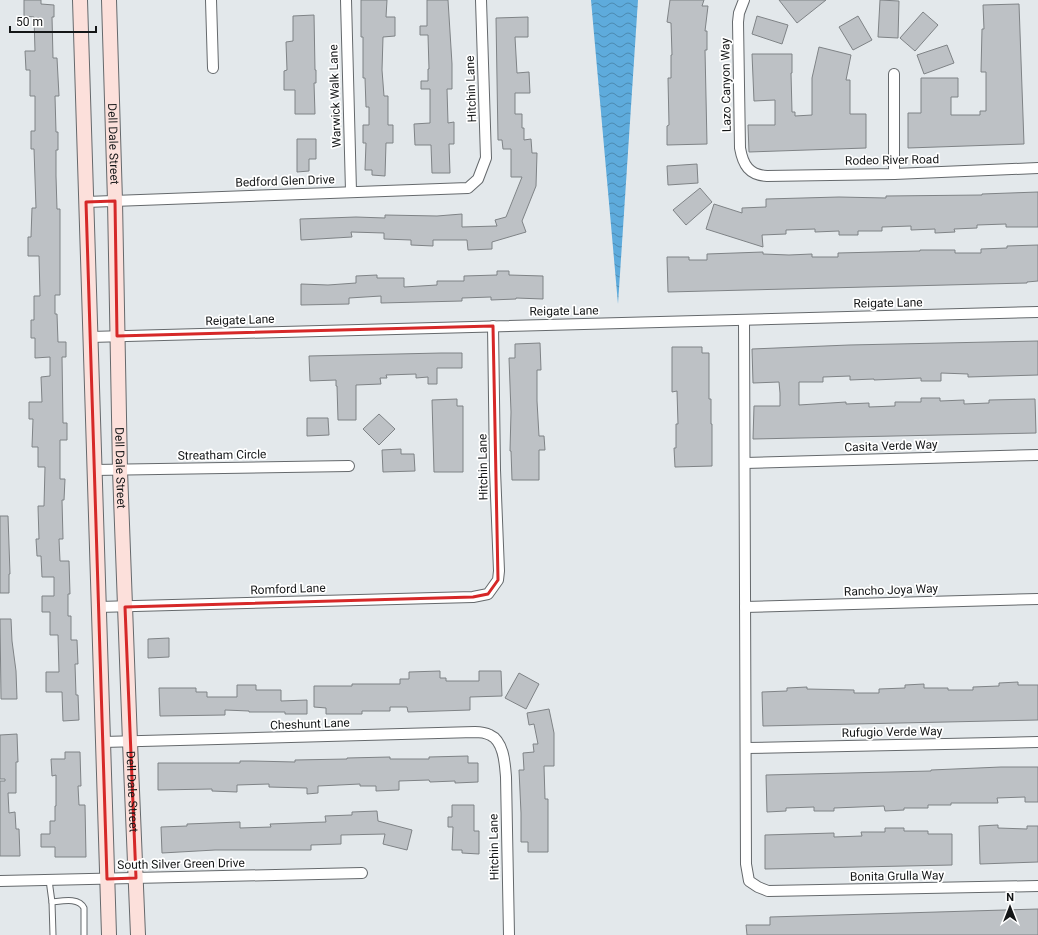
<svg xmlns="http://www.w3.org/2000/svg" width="1038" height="935" viewBox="0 0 1038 935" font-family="Roboto,sans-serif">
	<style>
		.water { fill: url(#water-waves) }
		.building { fill: #bdc1c5; stroke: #7f8386 }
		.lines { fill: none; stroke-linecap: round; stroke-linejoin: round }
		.service-casing { stroke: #65696c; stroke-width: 7 }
		.minor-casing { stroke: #65696c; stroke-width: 12 }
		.secondary-casing { stroke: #65696c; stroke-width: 16 }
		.service { stroke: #fff; stroke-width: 5 }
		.minor { stroke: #fff; stroke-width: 10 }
		.secondary { stroke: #fce0db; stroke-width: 14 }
		.marked { fill: none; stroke: #d62828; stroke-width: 3; stroke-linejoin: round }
		.labels { text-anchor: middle; stroke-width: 3.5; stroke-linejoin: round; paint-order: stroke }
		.street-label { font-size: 12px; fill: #141617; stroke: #fff }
	</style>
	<defs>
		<pattern id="water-waves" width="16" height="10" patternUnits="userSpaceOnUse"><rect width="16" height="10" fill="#5eabdc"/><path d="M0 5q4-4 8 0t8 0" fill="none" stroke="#4c8ab1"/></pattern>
	</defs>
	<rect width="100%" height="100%" fill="#e3e8eb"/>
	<polygon class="water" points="591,0 638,0 618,304"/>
	<g class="building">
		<polygon points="24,0 41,0 41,4 54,5 54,17 52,17 53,58 57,58 59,96 55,96 56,132 58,132 58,150 56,150 56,176 57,209 60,209 60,295 55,295 55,314 57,314 58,342 66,342 66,357 62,357 63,423 67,423 67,440 60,440 60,479 65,479 64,500 62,500 63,539 59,539 60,561 69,561 70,594 68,594 68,616 71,616 71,640 77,640 78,664 75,664 76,695 78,695 79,720 63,721 62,692 46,692 46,672 59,672 58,635 50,635 50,612 42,612 42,596 54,596 54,577 42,577 41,556 37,556 36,539 39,539 38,506 44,506 45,467 38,467 38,447 32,447 33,419 29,419 29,402 42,402 41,377 50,376 50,357 35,358 35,338 31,338 31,320 34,320 34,296 40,296 39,256 28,256 28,237 31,237 32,208 36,208 34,149 31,149 31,131 35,131 35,96 30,96 30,70 26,70 25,51 35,51 34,17 24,16"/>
		<polygon points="361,0 387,0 386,17 395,17 395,36 383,37 382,70 384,96 388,96 388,125 393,125 393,143 386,143 385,176 372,175 372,170 365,170 366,143 363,143 363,125 369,125 369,107 366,107 365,78 363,78 363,37 361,37"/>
		<polygon points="427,0 448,0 452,64 452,89 447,89 448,123 454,122 454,144 449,144 450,173 432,173 431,145 415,145 414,124 430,123 430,89 421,89 421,81 428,81 428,69 429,69 428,35 420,35 420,26 427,26"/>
		<polygon points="670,0 704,0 702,6 708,6 705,31 707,31 707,50 705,50 707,144 667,145 667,126 669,125 668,78 671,78 671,55 672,55 671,23 667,22"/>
		<polygon points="779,0 826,0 797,23"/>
		<polygon points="880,0 899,1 898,38 878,37"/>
		<polygon points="1019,4 1024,144 908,148 908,113 921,113 921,78 958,78 958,97 951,97 951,115 980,115 980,111 986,111 986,72 981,72 982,29 984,29 983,5"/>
		<polygon points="923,12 938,25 915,51 900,38"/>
		<polygon points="314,15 315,70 316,70 316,83 314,83 315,114 295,114 295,90 284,90 284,71 287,70 286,42 293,41 293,16"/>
		<polygon points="757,16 788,25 782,44 752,34"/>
		<polygon points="858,16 872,40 853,50 839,27"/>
		<polygon points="528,17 528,37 515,37 517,73 529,72 530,93 515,93 515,114 522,114 522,128 524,128 524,140 531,139 532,153 537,153 536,186 522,221 526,232 492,242 492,249 468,250 467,240 433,240 433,246 411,245 411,240 384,239 384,233 351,232 352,237 301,240 300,219 356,217 385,218 385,215 437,216 462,214 462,227 497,226 495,220 506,217 522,177 511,177 511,149 503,149 502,140 498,140 496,18"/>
		<polygon points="947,45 954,63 924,74 917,55"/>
		<polygon points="819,47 851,55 846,80 850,80 850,114 866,114 866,148 749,152 748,125 775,125 775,100 754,101 752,54 792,54 792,73 791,73 792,112 795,112 795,116 812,115 812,78"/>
		<polygon points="297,139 316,139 316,159 309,159 309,171 297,172"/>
		<polygon points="697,164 698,183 668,185 667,166"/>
		<polygon points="700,188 712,202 686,225 673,210"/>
		<polygon points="1038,192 1038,227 1006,227 1006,224 977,225 977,228 954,229 955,232 935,233 935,229 911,230 911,226 882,227 882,231 858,231 858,235 839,235 839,231 815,232 815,229 786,230 786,234 762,235 763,247 706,229 714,204 742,213 742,208 766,207 766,199 839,197 886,198 886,196 982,195 982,194"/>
		<polygon points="1038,245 1038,281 1027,282 1027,283 668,292 667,257 689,257 689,260 707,260 707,254 763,252 763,254 789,255 812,254 812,257 838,257 838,253 920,251 920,250 955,250 955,253 981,253 981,249 1007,248 1007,246"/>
		<polygon points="497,271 509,271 509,275 543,276 543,299 516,298 516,299 491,300 491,297 462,298 462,301 381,303 381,296 349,298 349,304 301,305 301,284 328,285 356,283 356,276 377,275 377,278 404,278 404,287 437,285 437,281 464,281 464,276 497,275"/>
		<polygon points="1038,341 1038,375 968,377 968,374 941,373 941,381 921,381 921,378 874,380 874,379 850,380 850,376 823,377 823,382 799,382 799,405 846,402 846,404 869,403 869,407 895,406 895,402 921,402 921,398 940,398 940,401 964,400 964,404 989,403 989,400 1035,399 1036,433 753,439 754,406 780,406 780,393 779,382 753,383 752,349 849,345"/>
		<polygon points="540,343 541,370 537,370 537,401 539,436 544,436 545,450 539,450 539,480 512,480 511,451 510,451 511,412 509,358 515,358 515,344"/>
		<polygon points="672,347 702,347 702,353 709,353 709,399 711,399 711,424 712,424 712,466 675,467 674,448 676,448 676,424 678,424 677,391 672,392"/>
		<polygon points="441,353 462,353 462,368 437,368 437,384 428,384 428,377 416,378 416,374 386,375 387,378 380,378 381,384 356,385 356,420 338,420 337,386 336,386 336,380 310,381 309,356"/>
		<polygon points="457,399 457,406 463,406 463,472 434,472 432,400"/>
		<polygon points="379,414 395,429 379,445 363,429"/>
		<polygon points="307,418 328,418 329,435 307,436"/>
		<polygon points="401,449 401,454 414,454 415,471 383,472 382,450"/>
		<polygon points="0,516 8,516 10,574 9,574 9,593 0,593"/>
		<polygon points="0,619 11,619 12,641 16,671 17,699 1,699"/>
		<polygon points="169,638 169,657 148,658 148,639"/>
		<polygon points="440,671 440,678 446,678 446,681 479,681 479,671 501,671 502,696 470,697 470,710 408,712 407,707 390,707 390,711 362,711 362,714 326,714 326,708 314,707 314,686 352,686 352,684 400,684 400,679 409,679 409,672"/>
		<polygon points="519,673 539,684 526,709 505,698"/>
		<polygon points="1018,682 1018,685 1038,685 1038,720 763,726 762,692 787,691 787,688 807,687 807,689 854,690 854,693 879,693 879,689 905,688 905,685 924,684 924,688 948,688 948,690 973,690 973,687 999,686 999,683"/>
		<polygon points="237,685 256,685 256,690 281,690 281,701 307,700 307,714 285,714 285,712 249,712 249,711 225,710 225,715 160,716 159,688 196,688 196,692 207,692 207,697 237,697"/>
		<polygon points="549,709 554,733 554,766 544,766 545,799 548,799 548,852 528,852 528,842 521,842 521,813 519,770 524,770 523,753 534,752 533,744 538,744 534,724 529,725 527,713"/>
		<polygon points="17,734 18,762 16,762 16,793 8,793 9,813 15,812 16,829 19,829 20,856 0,856 0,781 5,781 5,779 0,779 0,735"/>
		<polygon points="65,752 80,752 81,786 78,786 79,805 85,805 86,857 55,857 55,847 41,847 41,834 50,834 50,821 55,821 55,806 56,806 56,775 52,776 51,759 65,759"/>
		<polygon points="468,756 468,763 478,763 478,782 455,783 455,781 430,782 429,780 399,781 399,790 376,791 376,786 360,786 360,784 318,786 318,793 307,794 307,788 269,787 269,784 237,785 237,792 212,791 212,789 158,790 158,763 240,763 240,761 252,761 295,762 295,760 347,759 347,758 390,757 390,759 429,759 429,757"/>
		<polygon points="1001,767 1038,767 1038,802 1025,802 1025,797 997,798 998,803 951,803 951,805 928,805 928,808 904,808 904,810 885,811 884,806 834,808 834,811 814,811 814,807 786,808 786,811 767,812 766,775 931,771 931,770"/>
		<polygon points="452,805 474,805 474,831 479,831 479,854 462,853 462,850 452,850 453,827 448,827 448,817 452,817"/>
		<polygon points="377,811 378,821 412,830 407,850 383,844 385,834 341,835 341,844 311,845 311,850 215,850 162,853 161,827 187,826 187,824 240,822 240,828 271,827 270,824 326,822 325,816 352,815 352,812"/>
		<polygon points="998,825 998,828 1027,829 1027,826 1038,826 1038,862 980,864 979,826"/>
		<polygon points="885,828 904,828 904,831 928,831 928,834 952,834 952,865 765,869 765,835 834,833 834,837 862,836 861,832 885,832"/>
		<polygon points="1038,909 1038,935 747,935 746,925 770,925 770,917"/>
	</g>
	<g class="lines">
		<g class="service-casing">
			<g id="service">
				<path d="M49,880l3,22c10,-1 27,-5 32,6v27"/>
				<polyline points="52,902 53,935"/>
			</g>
		</g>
		<g class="minor-casing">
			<g id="minor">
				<polyline points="211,0 213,68"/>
				<polyline points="346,0 351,191"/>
				<path d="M744,0l-5,13 -1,9 2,126c3,17 9,27 27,28l127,-2 144,-6"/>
				<polyline points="894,74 894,174"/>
				<polyline points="86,202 468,188 478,179 486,158 481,0"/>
				<polyline points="744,320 746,864 749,881 758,887 768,891 1038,886"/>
				<polyline points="90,337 1038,312"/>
				<polyline points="745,463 1038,455"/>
				<polyline points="94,470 349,466"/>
				<polyline points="98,607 473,597 488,594 498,580 499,571 495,470 493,326"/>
				<polyline points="745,607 1038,599"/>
				<path d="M103,742l372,-10c4,0 11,1 15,3 14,6 15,30 16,42l3,158"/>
				<polyline points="746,748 1038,742"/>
				<polyline points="0,881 362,873"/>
			</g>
		</g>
		<g class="secondary-casing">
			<g id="secondary">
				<polyline points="80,0 109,935"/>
				<path id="s1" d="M109,0l6,201 5,269 10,272 8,193"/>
			</g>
		</g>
		<use href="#service" class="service"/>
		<use href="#minor" class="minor"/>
		<use href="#secondary" class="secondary"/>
	</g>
	<path class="marked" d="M115,201l2,135 376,-10 5,254 -10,14 -15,3 -348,10 11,271 -29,1 -21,-677z"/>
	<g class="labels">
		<g class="street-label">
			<text transform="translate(726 85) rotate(-91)" y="4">Lazo Canyon Way</text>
			<text transform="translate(471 89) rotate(-92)" y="4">Hitchin Lane</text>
			<text transform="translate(335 96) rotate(-92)" y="4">Warwick Walk Lane</text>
			<text dy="4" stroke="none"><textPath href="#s1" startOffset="144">Dell Dale Street</textPath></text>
			<text transform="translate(892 160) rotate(-1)" y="4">Rodeo River Road</text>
			<text transform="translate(285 181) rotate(-2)" y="4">Bedford Glen Drive</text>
			<text transform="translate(888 303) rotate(-1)" y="4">Reigate Lane</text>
			<text transform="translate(564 311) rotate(-1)" y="4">Reigate Lane</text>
			<text transform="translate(240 320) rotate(-2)" y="4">Reigate Lane</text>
			<text transform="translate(891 446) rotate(-2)" y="4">Casita Verde Way</text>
			<text transform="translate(222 455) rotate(-1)" y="4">Streatham Circle</text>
			<text transform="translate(483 467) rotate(-91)" y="4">Hitchin Lane</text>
			<text dy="4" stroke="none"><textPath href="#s1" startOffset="468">Dell Dale Street</textPath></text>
			<text transform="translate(288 589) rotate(-2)" y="4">Romford Lane</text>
			<text transform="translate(891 590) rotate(-2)" y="4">Rancho Joya Way</text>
			<text transform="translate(310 724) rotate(-2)" y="4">Cheshunt Lane</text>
			<text transform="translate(892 732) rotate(-1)" y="4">Rufugio Verde Way</text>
			<text dy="4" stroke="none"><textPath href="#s1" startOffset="792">Dell Dale Street</textPath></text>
			<text transform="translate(494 847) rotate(-91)" y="4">Hitchin Lane</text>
			<text transform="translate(181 864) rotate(-1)" y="4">South Silver Green Drive</text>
			<text transform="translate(897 876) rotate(-1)" y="4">Bonita Grulla Way</text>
		</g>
	</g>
	<g transform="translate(1010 907)" stroke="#ffffff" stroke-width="3" paint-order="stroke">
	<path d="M0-3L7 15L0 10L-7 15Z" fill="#141617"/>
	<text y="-6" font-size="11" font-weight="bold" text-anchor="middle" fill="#141617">N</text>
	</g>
	<path d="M10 26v6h86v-6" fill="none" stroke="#141617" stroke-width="2"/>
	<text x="16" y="26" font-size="12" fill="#141617" stroke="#ffffff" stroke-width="3" paint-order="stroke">50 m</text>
</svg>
